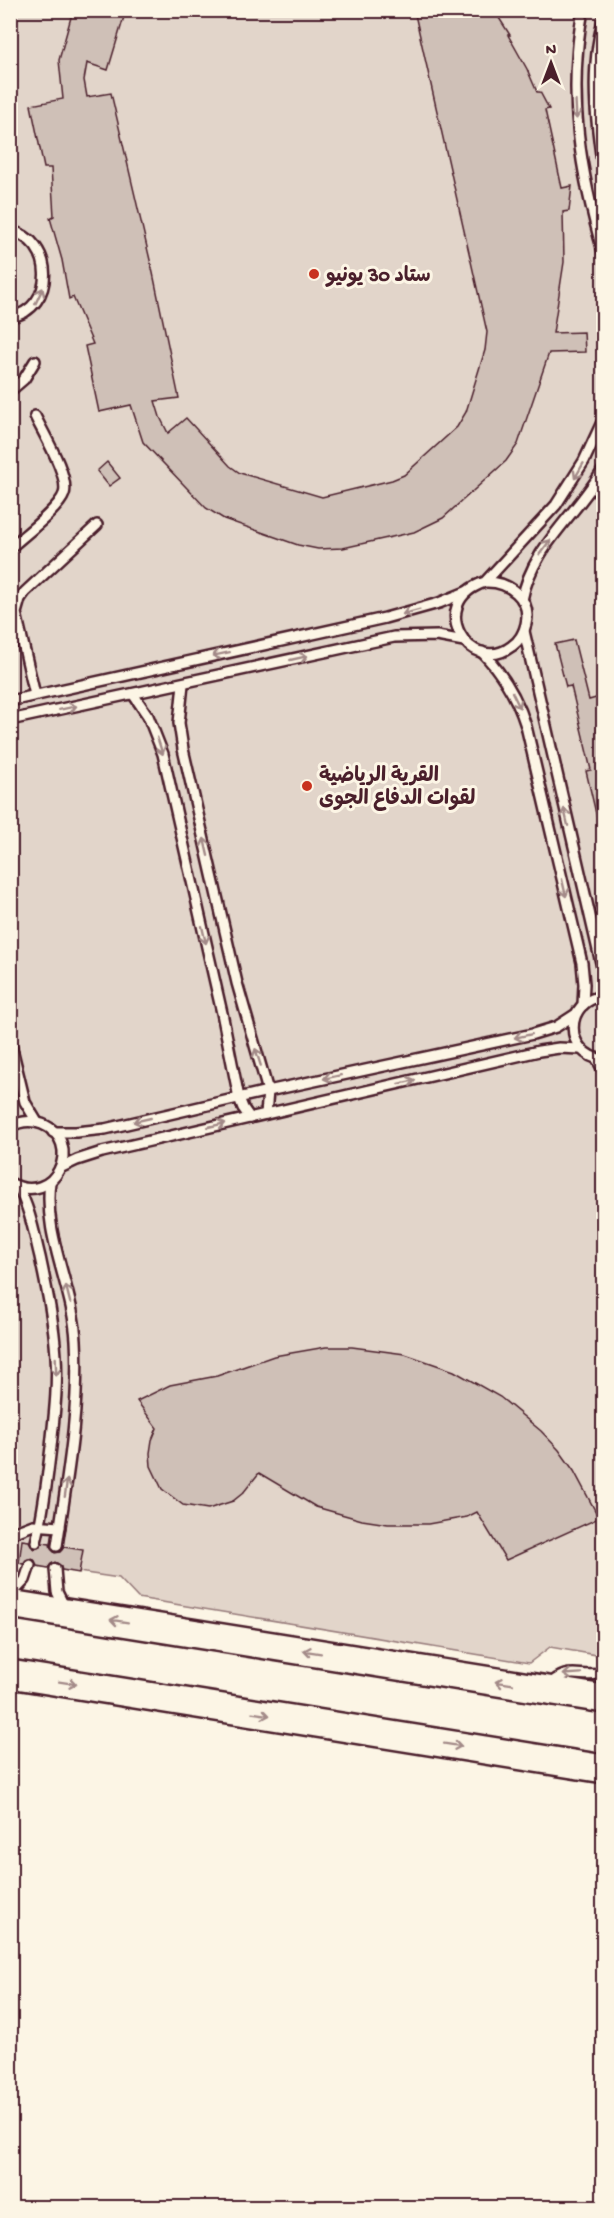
<svg xmlns="http://www.w3.org/2000/svg" width="614" height="2218" viewBox="0 0 614 2218" font-family="'Gochi Hand','Playpen Sans Arabic',sans-serif">
	<style>
		.green { fill: #e2d5ca; stroke: #967a7a; stroke-width: 1.5 }
		.building { fill: #cfc0b7; stroke: #4a1f2b; stroke-width: 1.5 }
		.lines { fill: none; stroke-linecap: round; stroke-linejoin: round }
		.lane-casing { stroke: #4a1f2b; stroke-width: 14 }
		.secondary-casing { stroke: #4a1f2b; stroke-width: 32 }
		.lane { stroke: #fcf5e5; stroke-width: 9 }
		.secondary { stroke: #fcf5e5; stroke-width: 27 }
		.oneway { stroke: #a38a88 }
		.poi-dot { fill: #c8321e; stroke: #fcf5e5; stroke-width: 2 }
		.labels { text-anchor: middle; stroke-width: 6; stroke-linejoin: round; paint-order: stroke }
		.poi-label { font-size: 20px; font-weight: bold; fill: #4a1f2b; stroke: #fcf5e5; text-anchor: start }
	</style>
	<rect width="100%" height="100%" fill="#fcf5e5"/>
	<filter id="ink" filterUnits="userSpaceOnUse"><feTurbulence type="fractalNoise" baseFrequency=".0167" numOctaves="2"/><feDisplacementMap in="SourceGraphic" scale="12" xChannelSelector="R" yChannelSelector="G"/><feConvolveMatrix kernelMatrix="1 2 1 2 8 2 1 2 1" color-interpolation-filters="sRGB"/></filter>
	<g filter="url(#ink)">
		<polygon class="green" points="10,11 603,11 603,1658 602,1656 550,1647 529,1663 138,1598 119,1578 11,1562"/>
		<g class="building">
			<polygon points="73,10 126,10 108,70 87,63 84,80 87,97 111,93 153,273 179,398 155,401 160,417 168,433 186,418 230,466 240,473 322,497 392,480 404,475 457,427 466,412 485,350 487,332 414,10 494,10 510,35 508,35 527,69 537,92 540,92 549,109 545,110 562,188 572,186 569,211 563,212 564,262 553,333 584,332 585,352 549,353 518,444 506,461 443,518 414,532 343,548 318,549 298,545 224,519 206,508 143,442 131,405 99,412 85,346 93,344 73,297 69,299 62,260 50,218 54,216 51,168 44,168 31,105 63,99 59,60"/>
			<polygon points="107,462 120,478 109,486 97,471"/>
			<polygon points="574,640 589,700 603,696 603,821 598,822 586,771 591,770 575,703 571,686 566,687 555,644"/>
			<polygon points="326,1347 352,1347 405,1354 454,1371 500,1397 541,1431 559,1450 574,1471 599,1518 506,1560 477,1512 467,1517 428,1524 388,1524 362,1520 316,1507 259,1473 243,1493 233,1501 208,1509 183,1505 162,1489 151,1466 150,1453 152,1440 157,1428 137,1401 170,1385 217,1376 274,1356"/>
			<polygon points="22,1540 29,1541 31,1546 35,1549 40,1547 43,1543 50,1544 51,1549 55,1553 60,1552 64,1547 83,1550 79,1573 62,1570 60,1565 55,1562 51,1564 48,1568 37,1566 35,1561 32,1558 26,1560 23,1564 19,1563"/>
		</g>
		<g class="lines">
			<g class="lane-casing">
				<g id="lane">
					<path d="M583,10c-16,86 -3,163 21,245"/>
					<path d="M604,18c-15,50 -8,106 0,157"/>
					<path d="M10,231c45,8 47,78 0,86"/>
					<polyline points="10,391 24,379 35,361"/>
					<path d="M10,548c13,-12 49,-39 54,-54 6,-17 -21,-61 -29,-78"/>
					<path d="M485,582c23,-1 47,16 41,42 -2,9 -7,17 -14,22 -42,32 -88,-44 -27,-64l71,-77 28,-44 20,-43"/>
					<path d="M522,600c10,-54 56,-86 82,-132"/>
					<polyline points="524,631 604,976"/>
					<path d="M482,652c21,22 35,45 44,74l56,237 2,21 -1,21"/>
					<polyline points="183,684 179,723 183,749 237,983 268,1091 266,1114"/>
					<polyline points="133,694 148,716 163,754 222,1013 239,1098 243,1108 250,1118"/>
					<polyline points="35,695 16,613 20,599 25,592 97,525"/>
					<polyline points="10,701 385,618 439,603 466,592"/>
					<polyline points="10,720 394,637 437,636 464,641"/>
					<path d="M604,996c-41,4 -41,59 0,64"/>
					<polyline points="10,1040 25,1102 37,1122"/>
					<polyline points="597,1059 604,1072"/>
					<path d="M10,1127c10,-6 21,-7 32,-3 43,17 14,84 -32,59"/>
					<polyline points="53,1132 76,1132 105,1129 268,1091 533,1034 556,1027 576,1014"/>
					<polyline points="60,1168 77,1160 102,1152 539,1051 559,1048 580,1049"/>
					<path d="M50,1182c-7,54 23,105 26,158 4,69 -9,138 -19,206"/>
					<path d="M18,1187c12,22 16,46 22,70 7,33 14,66 16,99 2,31 -2,61 -5,91 -4,32 -7,64 -15,95"/>
					<polyline points="10,1534 33,1525 60,1527"/>
					<polyline points="55,1569 57,1592 65,1608"/>
					<polyline points="10,1596 25,1580 30,1565"/>
					<path d="M548,1687c19,-23 33,-7 56,-14"/>
				</g>
			</g>
			<g class="secondary-casing">
				<g id="secondary">
					<polyline points="10,1604 604,1699"/>
					<polyline points="10,1674 604,1769"/>
				</g>
			</g>
			<use href="#lane" class="lane"/>
			<use href="#secondary" class="secondary"/>
		</g>
		<defs><path id="oneway-shaft" d="M-6 0H5M1.5-3L5.5 0L1.5 3" fill="none" stroke-width="1.6" stroke-linecap="round" stroke-linejoin="round" transform="scale(1.5)"/></defs>
		<g class="oneway">
			<use href="#oneway-shaft" transform="translate(576 110) rotate(87)"/>
			<use href="#oneway-shaft" transform="translate(39 296) rotate(-65)"/>
			<use href="#oneway-shaft" transform="translate(579 471) rotate(120)"/>
			<use href="#oneway-shaft" transform="translate(545 547) rotate(-53)"/>
			<use href="#oneway-shaft" transform="translate(411 612) rotate(165)"/>
			<use href="#oneway-shaft" transform="translate(221 654) rotate(168)"/>
			<use href="#oneway-shaft" transform="translate(299 658) rotate(-13)"/>
			<use href="#oneway-shaft" transform="translate(516 700) rotate(64)"/>
			<use href="#oneway-shaft" transform="translate(68 708) rotate(-12)"/>
			<use href="#oneway-shaft" transform="translate(160 746) rotate(72)"/>
			<use href="#oneway-shaft" transform="translate(566 817) rotate(-103)"/>
			<use href="#oneway-shaft" transform="translate(206 847) rotate(-103)"/>
			<use href="#oneway-shaft" transform="translate(564 888) rotate(77)"/>
			<use href="#oneway-shaft" transform="translate(204 935) rotate(77)"/>
			<use href="#oneway-shaft" transform="translate(523 1036) rotate(168)"/>
			<use href="#oneway-shaft" transform="translate(258 1057) rotate(-108)"/>
			<use href="#oneway-shaft" transform="translate(332 1077) rotate(168)"/>
			<use href="#oneway-shaft" transform="translate(407 1082) rotate(-13)"/>
			<use href="#oneway-shaft" transform="translate(142 1120) rotate(167)"/>
			<use href="#oneway-shaft" transform="translate(217 1125) rotate(-13)"/>
			<use href="#oneway-shaft" transform="translate(68 1294) rotate(-104)"/>
			<use href="#oneway-shaft" transform="translate(56 1367) rotate(88)"/>
			<use href="#oneway-shaft" transform="translate(66 1488) rotate(-82)"/>
			<use href="#oneway-shaft" transform="translate(119 1621) rotate(-171)"/>
			<use href="#oneway-shaft" transform="translate(312 1652) rotate(-171)"/>
			<use href="#oneway-shaft" transform="translate(572 1674) rotate(176)"/>
			<use href="#oneway-shaft" transform="translate(68 1683) rotate(9)"/>
			<use href="#oneway-shaft" transform="translate(504 1683) rotate(-171)"/>
			<use href="#oneway-shaft" transform="translate(261 1714) rotate(9)"/>
			<use href="#oneway-shaft" transform="translate(453 1745) rotate(9)"/>
		</g>
	</g>
	<g class="poi-dot">
		<circle cx="314" cy="274" r="6"/>
		<circle cx="307" cy="786" r="6"/>
	</g>
	<g class="labels">
		<g class="poi-label">
			<text x="326" y="281">ستاد 30 يونيو</text>
			<text x="319" y="781">القرية الرياضية<tspan x="319" dy="23">لقوات الدفاع الجوى</tspan></text>
		</g>
	</g>
	<rect width="614" height="2218" fill="none" stroke="#fcf5e5" stroke-width="36"/>
	<rect x="18" y="18" width="578" height="2182" fill="none" stroke="#4a1f2b" stroke-width="2" filter="url(#ink)"/>
	<g transform="translate(551 63)" stroke="#fcf5e5" stroke-width="4.5" paint-order="stroke">
	<path d="M0-4.5L10 22L0 15L-10 22Z" fill="#4a1f2b"/>
	<text y="-9" font-size="16" font-weight="bold" text-anchor="middle" fill="#4a1f2b">N</text>
	</g>
</svg>
